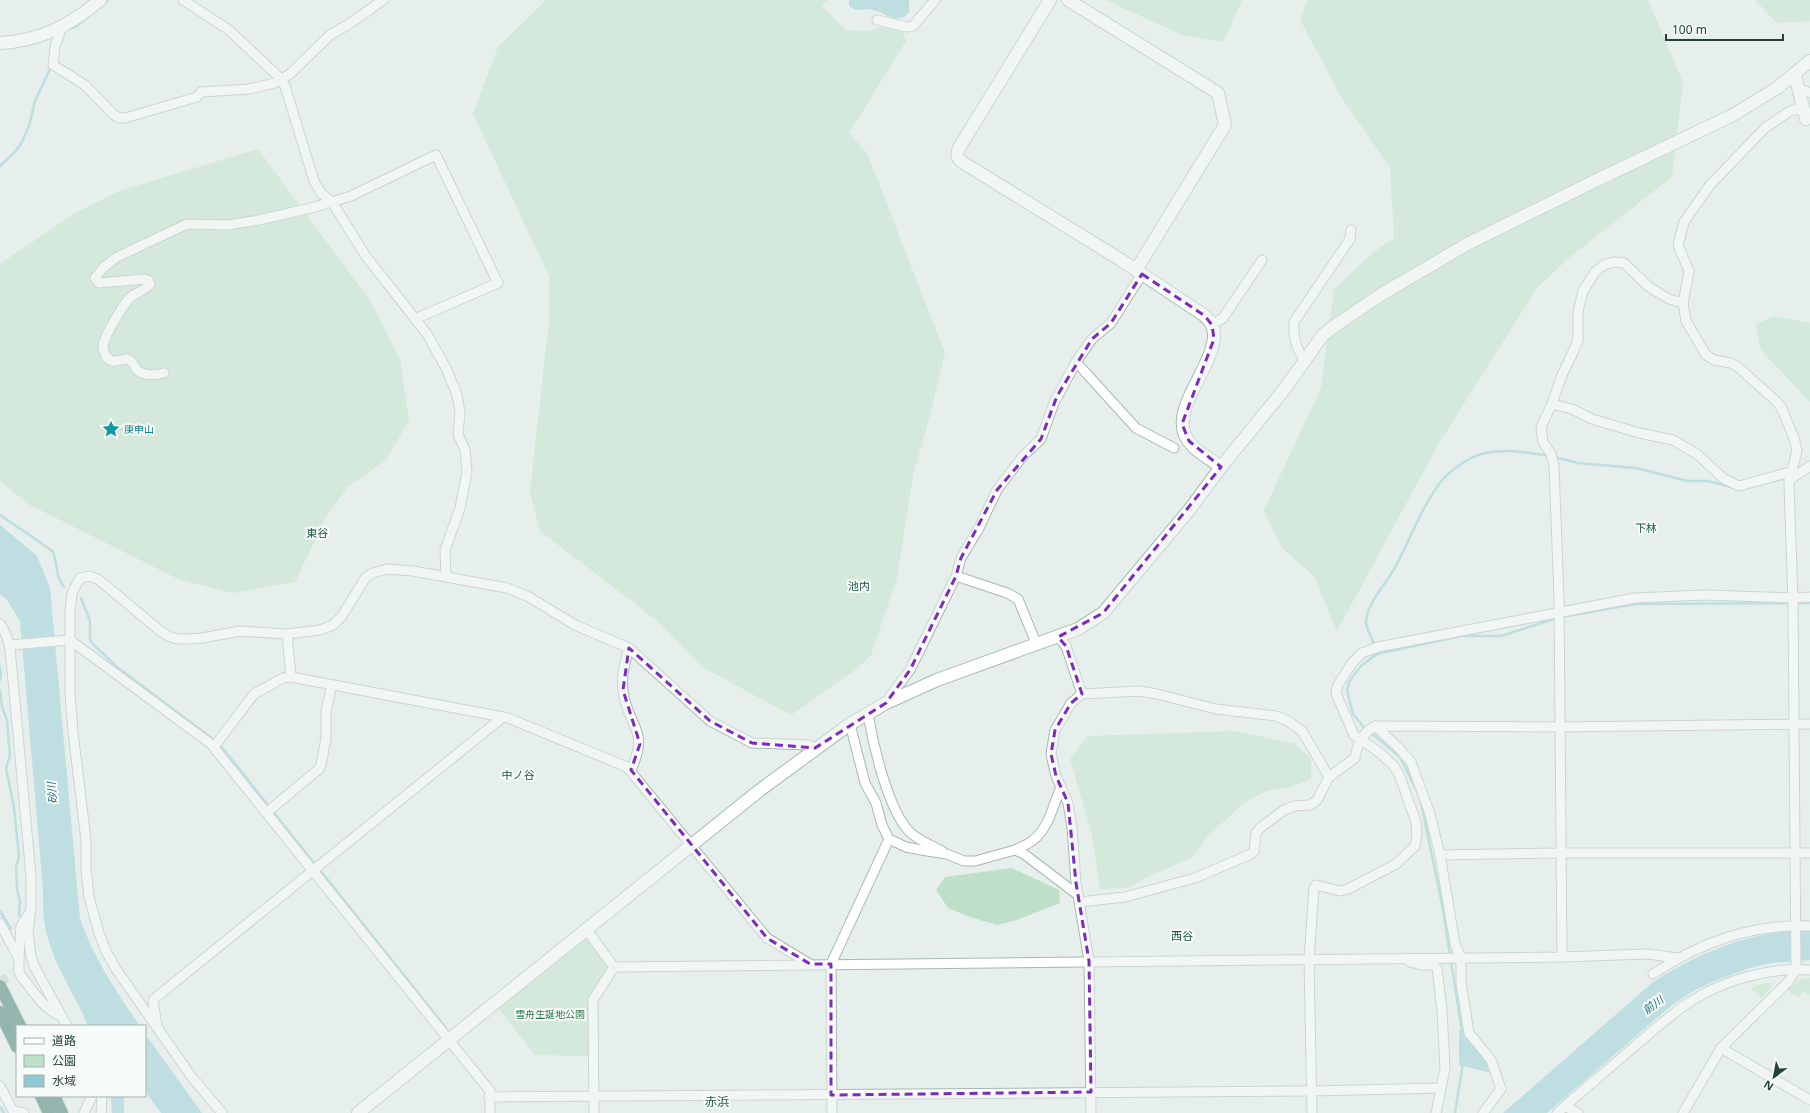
<svg xmlns="http://www.w3.org/2000/svg" width="1810" height="1113" viewBox="0 0 1810 1113" font-family="'Noto Sans','Noto Sans JP',sans-serif">
	<style>
		.green { fill: #bfe0c8 }
		.water { fill: #8ec9d4 }
		.lines { fill: none; stroke-linecap: round; stroke-linejoin: round }
		.stream { stroke: #8ec9d4; stroke-width: 2.5 }
		.street-tunnel { stroke: #bfccc8; stroke-width: 9; stroke-dasharray: 9 4.5; stroke-linecap: butt }
		.street-casing { stroke: #a8b8b2; stroke-width: 11 }
		.secondary-casing { stroke: #a4bbb3; stroke-width: 14 }
		.highway-casing { stroke: #c2cac8; stroke-width: 14 }
		.street { stroke: #fff; stroke-width: 9 }
		.secondary { stroke: #fff; stroke-width: 12 }
		.highway { stroke: #2f6f62; stroke-width: 12 }
		.marked { fill: none; stroke: #7b2cbf; stroke-width: 3; stroke-dasharray: 8 5; stroke-linejoin: round }
		.labels { text-anchor: middle; stroke-width: 4; stroke-linejoin: round; paint-order: stroke }
		.culture-label { font-size: 10px; fill: #0d838f; stroke: #f7fbf9; text-anchor: start }
		.park-label { font-size: 10px; fill: #2d7a4b; stroke: #f7fbf9 }
		.neighbourhood-label { font-size: 11px; fill: #1f5548; stroke: #f7fbf9 }
		.water-label { font-size: 11px; font-style: italic; fill: #1c6f80; stroke: #f7fbf9 }
		.quarter-label { font-size: 12px; fill: #1f5548; stroke: #f7fbf9 }
	</style>
	<rect width="100%" height="100%" fill="#e6efeb"/>
	<g class="green">
		<polygon points="546,0 828,0 821,5 845,30 869,31 879,27 903,31 906,41 849,133 867,153 945,353 928,423 913,475 897,578 871,655 855,670 791,715 702,667 656,620 540,531 530,491 549,321 549,276 473,114 498,47"/>
		<polygon points="1106,0 1242,0 1223,42 1182,35"/>
		<polygon points="1307,0 1648,0 1683,83 1672,177 1570,257 1537,288 1439,443 1337,631 1314,576 1282,548 1264,510 1321,388 1334,290 1371,254 1394,238 1390,168 1342,98 1300,20"/>
		<polygon points="1755,0 1810,0 1810,21 1777,23"/>
		<polygon points="258,149 371,302 400,359 409,420 387,459 348,487 326,517 295,582 233,593 178,579 28,504 0,481 0,264 75,213 119,191"/>
		<polygon points="1773,316 1810,323 1810,402 1761,350 1755,325"/>
		<polygon points="1234,731 1295,744 1311,759 1311,779 1290,787 1267,791 1244,803 1208,836 1191,858 1143,879 1128,888 1100,889 1092,835 1070,759 1088,736"/>
		<polygon points="1012,868 1059,890 1060,903 1017,920 997,925 970,917 948,908 936,890 945,877"/>
		<polygon points="587,936 610,967 588,1000 589,1056 535,1055 498,1008"/>
		<polygon points="1810,978 1810,995 1803,991 1799,997 1787,990 1801,979"/>
		<polygon points="1766,983 1774,983 1762,998 1750,988"/>
	</g>
	<g class="water">
		<polygon points="849,0 909,0 909,12 904,17 894,19 880,12 870,9 855,10 849,6"/>
		<path d="M0,525l37,31 13,32 30,331c14,39 36,73 60,107h-52c-12,-30 -33,-59 -41,-91 -4,-15 -4,-30 -4,-46l-23,-268 -13,-21 -7,-6z"/>
		<path d="M1810,931v29l-39,3 -21,5 -30,11 -25,11 -24,16 -124,107h-44l149,-130c46,-30 102,-54 158,-52z"/>
		<polygon points="1459,1030 1465,1030 1468,1039 1486,1059 1491,1073 1459,1065"/>
		<polygon points="145,1034 202,1113 161,1113 145,1091"/>
		<polygon points="111,1096 124,1096 124,1113 112,1113"/>
	</g>
	<g class="lines">
		<g class="stream">
			<polyline points="104,4 108,0"/>
			<polyline points="67,30 77,26 89,16"/>
			<polyline points="0,166 14,153 21,144 29,126 35,101 51,67"/>
			<polyline points="1554,457 1578,463 1636,468 1687,481 1708,481 1738,489"/>
			<polyline points="1775,481 1782,479"/>
			<path d="M0,515c7,5 51,34 53,37 5,12 2,25 11,35"/>
			<polyline points="81,598 90,621 90,640 93,644 117,667 213,739"/>
			<polyline points="1562,617 1636,604 1810,603"/>
			<path d="M1375,646c-3,-8 -10,-18 -9,-26 3,-19 19,-35 28,-51 16,-28 29,-67 50,-91 7,-7 18,-15 27,-20 24,-12 54,-6 78,-2"/>
			<polyline points="0,667 1,675 0,680"/>
			<polyline points="0,690 2,707 7,720 10,756 6,768 14,807 19,857 16,867 17,890 20,901 19,916"/>
			<polyline points="221,746 314,863"/>
			<polyline points="1417,791 1400,757 1363,726 1353,714 1347,691 1349,682 1361,666 1377,654 1461,636 1501,636 1557,618"/>
			<polyline points="1421,803 1442,904 1462,1032"/>
			<polyline points="320,870 446,1028"/>
			<polyline points="0,911 11,929"/>
			<polyline points="0,1107 4,1113"/>
			<polyline points="1455,1113 1463,1063"/>
		</g>
		<polyline class="street-tunnel" points="0,982 12,975"/>
		<g class="street-casing">
			<g id="street">
				<polyline points="183,0 229,30 281,79 285,86 314,181 321,193 332,202 365,255 427,334 447,370 457,395 460,412 458,434 465,450 467,472 460,508 445,550 446,577"/>
				<polyline points="877,20 907,27 913,26 935,0"/>
				<polyline points="62,27 55,46 53,65 85,85 114,115 119,118 125,118 197,97 201,92 249,89 275,83 290,74 330,35 349,24 383,0"/>
				<polyline points="1798,88 1810,93"/>
				<polyline points="1212,325 1223,318 1262,260"/>
				<path d="M1305,360c-9,-10 -12,-25 -11,-38l56,-83 1,-9"/>
				<polyline points="1076,362 1136,428 1174,448"/>
				<path d="M164,373c-8,2 -20,3 -27,-3 -3,-4 -4,-10 -10,-11 -5,0 -11,3 -15,2 -6,-2 -9,-10 -9,-15 1,-9 20,-42 27,-48 6,-6 15,-7 20,-14l-2,-4 -4,-1 -45,4 -4,-5 9,-11 13,-10 70,-33 40,1 32,-5 56,-13 36,-11 85,-41 62,128 -83,36"/>
				<polyline points="1552,404 1572,409 1592,419 1639,433 1673,440 1697,454 1724,479 1739,486 1790,472"/>
				<polyline points="1789,480 1810,466"/>
				<polyline points="956,576 1007,593 1018,599 1036,643"/>
				<path d="M0,624c8,10 10,23 11,35l20,217v30l-3,27 3,23 3,10 33,60"/>
				<polyline points="287,634 291,677"/>
				<polyline points="1058,637 1066,646 1082,694"/>
				<polyline points="10,645 70,640 211,744 490,1091 490,1113"/>
				<path d="M629,648c-4,14 -8,28 -6,43 5,37 27,38 8,79"/>
				<polyline points="886,703 891,695 910,670 956,576 961,558 979,528 997,490 1023,456 1041,439 1054,403 1076,362 1092,339 1111,323 1142,274"/>
				<path d="M868,714c5,30 21,101 44,120 9,7 20,12 30,17"/>
				<polyline points="850,724 865,783 876,803 882,825 889,839 906,847 927,851 947,854 964,861 975,861 1015,850 1024,854 1078,895"/>
				<polyline points="1375,726 1397,746 1411,762 1430,814 1440,855 1455,944 1461,958 1461,982 1469,1033 1491,1060 1501,1089 1483,1113"/>
				<polyline points="214,747 254,694 283,678 291,677 508,718 627,767 767,938 810,964"/>
				<polyline points="266,813 319,769 321,765 326,738 326,711 332,685"/>
				<path d="M1015,850c5,-3 12,-5 17,-9 17,-12 21,-36 29,-54"/>
				<polyline points="1440,855 1559,853 1810,853"/>
				<path d="M1080,902l45,-5 70,-19 56,-24 3,-3 2,-18 4,-5 24,-18 10,-4 16,-1 3,-2 4,-3 12,-23 26,-19c2,-14 7,-25 20,-32l184,1 251,-3"/>
				<path d="M0,923l19,36v13l2,4c12,15 22,32 39,40"/>
				<polyline points="586,929 614,967"/>
				<polyline points="1562,957 1559,598 1554,466 1551,454 1543,442 1541,427 1552,404 1562,375 1574,350 1578,340 1578,312 1583,291 1595,272 1604,265 1613,262 1624,263 1649,287 1669,299 1683,303"/>
				<polyline points="19,958 21,926 28,915"/>
				<polyline points="1409,960 1410,962 1421,965 1433,965 1437,968 1442,1010 1445,1068 1436,1113"/>
				<polyline points="614,967 1562,957 1647,954 1678,958"/>
				<path d="M1653,974c48,-32 98,-50 157,-48"/>
				<polyline points="157,1025 153,1002 154,999 503,717"/>
				<polyline points="1721,1048 1810,1100"/>
				<polyline points="0,1086 13,1111 24,1113"/>
				<polyline points="489,1097 1312,1091 1441,1088"/>
				<polyline points="1565,1106 1578,1113"/>
				<polyline points="84,1113 92,1096"/>
				<polyline points="101,1113 102,1096"/>
				<polyline points="222,1113 191,1076 116,969 106,951 99,933 89,897 86,869 86,840 73,732 70,693 70,612 72,593 80,578 89,576 98,579 159,630 168,636 177,639 187,639 202,638 240,631 287,634 320,630 333,625 342,616 366,577 373,573 387,569 413,571 507,588 529,597 575,625 629,648 710,721 752,743 808,745 815,748"/>
				<polyline points="594,1113 593,1000 614,967"/>
				<polyline points="832,1113 831,964 889,839"/>
				<polyline points="1091,1113 1089,961 1076,883 1072,827 1068,803 1056,776 1051,754 1055,730 1071,703 1082,694 1139,691 1157,694 1216,709 1276,716 1288,721 1302,731 1329,777"/>
				<polyline points="1312,1113 1309,959 1314,888 1316,885 1340,891 1348,889 1396,864 1415,846 1417,834 1416,822 1399,774 1393,765 1380,753 1354,735 1338,698 1336,691 1338,685 1352,663 1362,653 1378,647 1635,598 1705,595 1793,598 1810,597"/>
				<path d="M1557,1113c26,-23 53,-45 79,-68 17,-14 34,-30 52,-42 36,-23 80,-36 122,-33"/>
				<polyline points="1683,1113 1721,1048 1789,981 1796,969 1793,601 1789,484 1797,450 1794,438 1781,407 1776,401 1738,367 1731,363 1714,360 1706,355 1686,321 1683,303 1689,271 1678,245 1684,222 1710,185 1765,128 1790,111 1803,108"/>
			</g>
		</g>
		<g class="secondary-casing">
			<g id="secondary">
				<path d="M1050,0l-91,148c-3,7 -2,9 3,14l159,98 84,56c2,3 6,6 7,9 13,30 -41,78 -27,110 6,14 24,23 36,32"/>
				<polyline points="1068,0 1218,93 1225,125 1136,270"/>
				<path d="M0,43c40,-2 71,-18 100,-43"/>
				<polyline points="1795,75 1806,119"/>
				<polyline points="358,1113 760,790 850,724 886,703 937,680 1078,629 1103,613 1190,509 1221,467 1283,391 1323,335 1333,327 1382,294 1469,243 1597,180 1733,115 1777,88 1810,61"/>
			</g>
		</g>
		<g class="highway-casing">
			<g id="highway">
				<polyline points="0,986 20,1026"/>
				<polyline points="0,1012 17,1047"/>
				<polyline points="41,1096 49,1113"/>
				<polyline points="54,1096 62,1113"/>
			</g>
		</g>
		<use href="#street" class="street"/>
		<use href="#secondary" class="secondary"/>
		<use href="#highway" class="highway"/>
	</g>
	<path d="M0 0H1810V1113H0ZM1142,274l63,42 7,9 2,14 -32,85 7,17 32,26 -118,146 -45,24 8,9 16,48 -11,9 -16,27 -4,24 5,22 12,27 8,80 13,78 2,131 -260,3v-131h-21l-43,-26 -136,-168 9,-26 -17,-54 6,-42 81,73 42,22 63,5 71,-45 24,-33 46,-94 5,-18 36,-68 44,-51 16,-43 35,-57 19,-16z" fill="#e6efeb" fill-opacity=".55" fill-rule="evenodd"/>
	<path class="marked" d="M1142,274l63,42 7,9 2,14 -32,85 7,17 32,26 -118,146 -45,24 8,9 16,48 -11,9 -16,27 -4,24 5,22 12,27 8,80 13,78 2,131 -260,3v-131h-21l-43,-26 -136,-168 9,-26 -17,-54 6,-42 81,73 42,22 63,5 71,-45 24,-33 46,-94 5,-18 36,-68 44,-51 16,-43 35,-57 19,-16z"/>
	<defs>
		<g id="sight-bare" transform="scale(1.38)"><path d="M0-6L1.8-2.2L6-1.7L2.9 1.2L3.7 5.4L0 3.3L-3.7 5.4L-2.9 1.2L-6-1.7L-1.8-2.2Z" fill="#0f9aa8" stroke="#f7fbf9" stroke-width="2.5" paint-order="stroke"/></g>
	</defs>
	<g fill-rule="evenodd">
		<use href="#sight-bare" x="111" y="429"/>
	</g>
	<g class="labels">
		<g class="culture-label">
			<text x="124" y="433">庚申山</text>
		</g>
		<g class="park-label">
			<text x="550" y="1018">雪舟生誕地公園</text>
		</g>
		<g class="neighbourhood-label">
			<text x="1646" y="532">下林</text>
			<text x="317" y="537">東谷</text>
			<text x="859" y="590">池内</text>
			<text x="518" y="779">中ノ谷</text>
			<text x="1182" y="940">西谷</text>
		</g>
		<g class="water-label">
			<text transform="translate(52 793) rotate(-95)" y="4">砂川</text>
			<text transform="translate(1653 1005) rotate(-37)" y="4">前川</text>
		</g>
		<g class="quarter-label">
			<text x="717" y="1106">赤浜</text>
		</g>
	</g>
	<rect x="16" y="1025" width="130" height="72" fill="#f7fbf9" stroke="#a3b1ad"/>
	<rect x="24" y="1038" width="20" height="6" fill="#ffffff" stroke="#a3b1ad"/>
	<text x="52" y="1045" font-size="12" fill="#24423a">道路</text>
	<rect x="24" y="1055" width="20" height="12" fill="#bfe0c8" stroke="#a3b1ad"/>
	<text x="52" y="1065" font-size="12" fill="#24423a">公園</text>
	<rect x="24" y="1075" width="20" height="12" fill="#8ec9d4" stroke="#a3b1ad"/>
	<text x="52" y="1085" font-size="12" fill="#24423a">水域</text>
	<g transform="translate(1774 1077) rotate(212)" stroke="#f7fbf9" stroke-width="3" paint-order="stroke">
	<path d="M0-3L7 15L0 10L-7 15Z" fill="#24423a"/>
	<text y="-6" font-size="11" font-weight="bold" text-anchor="middle" fill="#24423a">N</text>
	</g>
	<path d="M1666 34v6h117v-6" fill="none" stroke="#24423a" stroke-width="2"/>
	<text x="1672" y="34" font-size="12" fill="#24423a" stroke="#f7fbf9" stroke-width="3" paint-order="stroke">100 m</text>
</svg>
